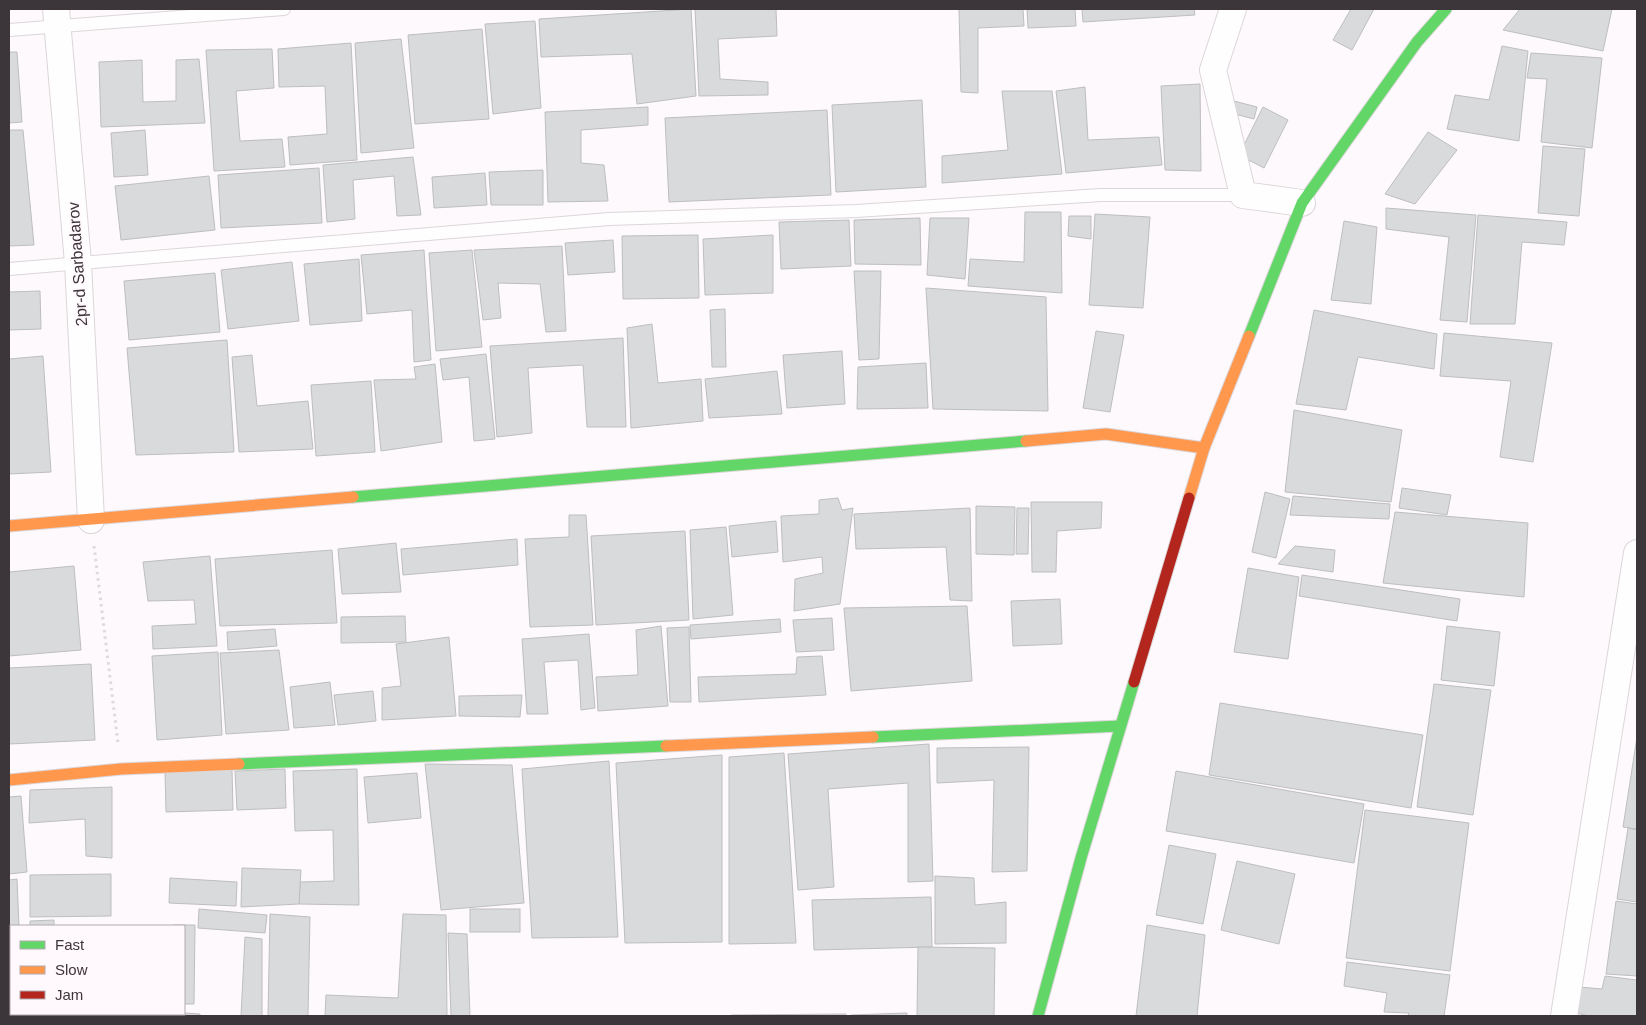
<svg xmlns="http://www.w3.org/2000/svg" width="1646" height="1025" viewBox="0 0 1646 1025" font-family="Helvetica,sans-serif">
	<style>
		.building { fill: #d8dadc; stroke: #bdbec0 }
		.lines { fill: none; stroke-linecap: round; stroke-linejoin: round }
		.lane-casing { stroke: #dcd6d9; stroke-width: 14 }
		.street-casing { stroke: #dcd6d9; stroke-width: 28 }
		.fast-casing { stroke: #dcd6d9; stroke-width: 13 }
		.slow-casing { stroke: #dcd6d9; stroke-width: 13 }
		.jam-casing { stroke: #dcd6d9; stroke-width: 13 }
		.path { stroke: #dcdadc; stroke-width: 3; stroke-dasharray: 2.5 4; stroke-linecap: butt }
		.lane { stroke: #fffeff; stroke-width: 12 }
		.street { stroke: #fffeff; stroke-width: 26 }
		.fast { stroke: #63d668; stroke-width: 11 }
		.slow { stroke: #ff974d; stroke-width: 11 }
		.jam { stroke: #b3261e; stroke-width: 11 }
		.labels { text-anchor: middle; stroke-width: 4; stroke-linejoin: round; paint-order: stroke }
		.street-label { font-size: 16px; fill: #3c3539; stroke: #fff8fc }
	</style>
	<rect width="100%" height="100%" fill="#fef9fc"/>
	<g class="building">
		<polygon points="691,9 696,96 637,104 632,54 541,57 539,19"/>
		<polygon points="695,9 776,9 777,36 718,39 720,79 768,82 768,95 699,96"/>
		<polygon points="959,9 1023,9 1024,26 978,28 978,93 961,92"/>
		<polygon points="1027,9 1075,9 1076,26 1028,28"/>
		<polygon points="1082,9 1194,9 1195,15 1083,22"/>
		<polygon points="1351,9 1374,9 1352,50 1333,40"/>
		<polygon points="1520,9 1612,9 1603,51 1503,30"/>
		<polygon points="535,21 541,108 493,114 485,24"/>
		<polygon points="482,29 489,119 415,124 408,35"/>
		<polygon points="401,39 414,148 361,153 355,43"/>
		<polygon points="351,43 357,160 290,165 288,137 327,134 325,86 279,87 278,49"/>
		<polygon points="1502,46 1528,51 1519,141 1447,129 1455,95 1489,100"/>
		<polygon points="272,49 274,88 236,91 240,141 282,139 285,167 214,171 206,50"/>
		<polygon points="9,52 17,52 22,122 9,123"/>
		<polygon points="1531,53 1602,58 1592,148 1541,142 1547,79 1527,78"/>
		<polygon points="199,59 205,123 101,127 99,62 142,60 143,102 176,101 176,60"/>
		<polygon points="1200,84 1201,171 1165,170 1161,86"/>
		<polygon points="1085,87 1088,140 1159,137 1162,165 1066,173 1056,91"/>
		<polygon points="1002,91 1052,91 1062,174 942,183 942,156 1008,150"/>
		<polygon points="922,100 926,187 836,192 832,105"/>
		<polygon points="1230,100 1257,107 1254,119 1227,112"/>
		<polygon points="648,107 648,125 581,130 581,163 604,165 608,201 548,202 545,112"/>
		<polygon points="1263,107 1288,120 1264,168 1239,155"/>
		<polygon points="827,110 831,195 669,202 665,118"/>
		<polygon points="9,130 23,130 34,245 9,246"/>
		<polygon points="145,130 148,175 114,177 111,133"/>
		<polygon points="1428,132 1457,150 1415,204 1385,194"/>
		<polygon points="1543,146 1585,149 1579,216 1538,213"/>
		<polygon points="413,157 421,215 397,216 394,176 353,180 355,219 327,222 323,165"/>
		<polygon points="319,168 322,223 221,228 218,175"/>
		<polygon points="543,170 543,205 491,205 489,172"/>
		<polygon points="485,173 487,205 434,208 432,177"/>
		<polygon points="209,176 215,230 121,240 115,186"/>
		<polygon points="1386,208 1476,215 1467,322 1440,320 1449,237 1386,229"/>
		<polygon points="1025,212 1061,212 1062,293 968,286 970,259 1024,262"/>
		<polygon points="1095,214 1150,217 1143,308 1089,305"/>
		<polygon points="1478,215 1567,222 1564,245 1522,242 1515,324 1470,324"/>
		<polygon points="1069,216 1091,216 1091,239 1068,236"/>
		<polygon points="920,218 921,265 855,264 854,220"/>
		<polygon points="930,218 969,218 965,279 927,275"/>
		<polygon points="849,220 851,266 781,269 779,222"/>
		<polygon points="1344,221 1377,227 1371,304 1331,300"/>
		<polygon points="698,235 699,298 623,299 622,236"/>
		<polygon points="773,235 773,293 705,295 703,239"/>
		<polygon points="613,240 615,272 568,275 565,243"/>
		<polygon points="562,246 566,331 546,332 540,284 498,283 501,318 483,320 474,250"/>
		<polygon points="424,250 431,360 414,362 412,310 367,314 361,255"/>
		<polygon points="472,250 482,347 436,351 429,253"/>
		<polygon points="359,259 362,321 310,325 304,264"/>
		<polygon points="292,262 299,321 228,329 221,270"/>
		<polygon points="854,271 881,271 879,359 859,360"/>
		<polygon points="215,273 220,332 129,340 124,281"/>
		<polygon points="926,288 1046,297 1048,411 933,409"/>
		<polygon points="40,291 41,329 9,330 9,292"/>
		<polygon points="725,309 726,367 712,367 710,310"/>
		<polygon points="1314,310 1437,334 1434,369 1358,357 1346,410 1296,404"/>
		<polygon points="652,324 658,383 701,379 703,421 631,428 627,328"/>
		<polygon points="1096,331 1124,335 1110,412 1083,408"/>
		<polygon points="1444,333 1552,343 1533,462 1500,457 1511,381 1440,376"/>
		<polygon points="623,338 626,427 587,427 583,365 528,368 532,433 497,437 490,346"/>
		<polygon points="227,340 234,452 136,455 127,348"/>
		<polygon points="842,351 845,404 787,408 783,355"/>
		<polygon points="486,354 495,439 474,441 469,377 443,380 440,359"/>
		<polygon points="252,355 257,406 308,401 313,449 239,452 232,357"/>
		<polygon points="43,356 51,472 9,474 9,359"/>
		<polygon points="926,363 928,408 857,409 858,367"/>
		<polygon points="435,364 442,442 381,451 374,380 416,379 414,367"/>
		<polygon points="777,371 782,414 709,418 705,379"/>
		<polygon points="371,381 375,452 316,456 311,385"/>
		<polygon points="1294,410 1402,430 1391,502 1285,492"/>
		<polygon points="1402,488 1451,495 1447,515 1399,508"/>
		<polygon points="1265,492 1290,499 1276,558 1252,552"/>
		<polygon points="1293,496 1390,504 1389,519 1290,515"/>
		<polygon points="838,498 842,510 853,508 840,604 794,611 795,579 823,573 822,557 783,562 781,516 819,514 819,500"/>
		<polygon points="1031,502 1102,502 1101,528 1057,531 1056,572 1032,572"/>
		<polygon points="976,506 1015,507 1014,555 976,554"/>
		<polygon points="970,508 972,601 950,600 946,547 856,549 854,514"/>
		<polygon points="1017,508 1029,508 1028,554 1016,554"/>
		<polygon points="1395,512 1528,523 1524,597 1383,583"/>
		<polygon points="569,515 586,515 593,625 530,627 525,539 569,537"/>
		<polygon points="776,521 778,552 732,557 729,526"/>
		<polygon points="726,527 733,615 693,619 690,530"/>
		<polygon points="685,531 689,620 596,625 591,536"/>
		<polygon points="517,539 518,565 403,575 401,549"/>
		<polygon points="396,543 401,592 342,594 338,549"/>
		<polygon points="1295,546 1335,550 1333,572 1278,564"/>
		<polygon points="332,550 337,623 220,626 215,559"/>
		<polygon points="210,556 217,646 153,649 152,626 196,624 194,600 148,601 143,562"/>
		<polygon points="74,566 81,650 9,656 9,572"/>
		<polygon points="1248,568 1299,577 1288,659 1234,652"/>
		<polygon points="1302,575 1460,599 1457,621 1299,596"/>
		<polygon points="1060,599 1062,644 1013,646 1011,601"/>
		<polygon points="967,606 972,681 851,691 844,608"/>
		<polygon points="405,616 406,642 341,643 341,617"/>
		<polygon points="832,618 834,650 796,652 793,620"/>
		<polygon points="780,619 781,632 691,639 690,625"/>
		<polygon points="661,626 668,706 598,711 596,677 638,675 636,630"/>
		<polygon points="1447,626 1500,632 1494,686 1441,680"/>
		<polygon points="689,627 691,702 670,702 667,628"/>
		<polygon points="275,629 277,646 228,650 227,632"/>
		<polygon points="589,634 595,708 581,710 578,660 544,662 548,714 527,714 522,639"/>
		<polygon points="449,637 456,716 382,720 382,688 401,686 396,644"/>
		<polygon points="279,650 289,730 226,734 220,653"/>
		<polygon points="218,652 222,735 157,740 152,656"/>
		<polygon points="822,656 826,695 699,702 698,677 796,674 797,657"/>
		<polygon points="91,664 95,740 9,744 9,668"/>
		<polygon points="330,682 335,725 294,728 290,687"/>
		<polygon points="1434,684 1491,690 1473,815 1417,807"/>
		<polygon points="373,691 376,721 338,725 334,695"/>
		<polygon points="522,695 520,717 459,716 459,696"/>
		<polygon points="1220,703 1423,735 1411,808 1209,775"/>
		<polygon points="1637,737 1637,829 1623,827"/>
		<polygon points="929,744 933,881 908,882 908,783 828,789 834,887 798,890 788,754"/>
		<polygon points="1029,747 1027,871 992,872 994,780 937,783 937,748"/>
		<polygon points="784,753 796,943 729,944 729,757"/>
		<polygon points="722,755 722,942 625,943 616,763"/>
		<polygon points="609,761 618,937 532,938 522,769"/>
		<polygon points="425,764 512,765 524,903 441,910"/>
		<polygon points="285,769 286,808 237,810 235,771"/>
		<polygon points="357,769 359,905 299,904 300,882 334,881 333,830 295,831 293,771"/>
		<polygon points="232,770 233,810 166,812 165,771"/>
		<polygon points="1176,771 1364,804 1354,863 1166,831"/>
		<polygon points="417,773 421,818 368,823 364,777"/>
		<polygon points="112,787 112,858 86,856 85,819 29,823 30,790"/>
		<polygon points="21,796 27,872 9,874 9,797"/>
		<polygon points="1365,810 1469,823 1450,971 1346,958"/>
		<polygon points="1628,828 1637,830 1637,902 1617,899"/>
		<polygon points="1169,845 1216,854 1203,924 1156,915"/>
		<polygon points="1237,861 1295,874 1279,944 1221,930"/>
		<polygon points="242,868 301,870 299,904 241,907"/>
		<polygon points="111,874 111,916 30,917 30,875"/>
		<polygon points="935,876 974,878 975,905 1006,902 1006,943 935,944"/>
		<polygon points="170,878 237,882 236,906 169,903"/>
		<polygon points="17,879 19,926 11,926 11,944 9,944 9,880"/>
		<polygon points="931,897 932,947 814,950 812,900"/>
		<polygon points="1616,901 1637,904 1637,976 1606,974"/>
		<polygon points="199,909 267,915 265,933 198,928"/>
		<rect x="470" y="909" width="50" height="23"/>
		<polygon points="270,914 310,917 308,1016 268,1016"/>
		<polygon points="403,914 446,915 447,1016 325,1016 326,995 398,998"/>
		<polygon points="54,920 54,926 30,926 30,921"/>
		<polygon points="173,925 195,925 194,1004 184,1004 184,926 173,926"/>
		<polygon points="1147,925 1205,935 1197,1016 1136,1016"/>
		<polygon points="448,933 467,934 470,1016 451,1016"/>
		<polygon points="245,937 262,939 262,1016 241,1016"/>
		<polygon points="918,947 995,948 994,1016 917,1016"/>
		<polygon points="1347,962 1450,975 1444,1016 1408,1016 1409,1013 1384,1012 1387,993 1344,986"/>
		<polygon points="1605,976 1637,980 1637,1016 1589,1016 1576,1013 1579,987 1602,989"/>
		<polygon points="9,996 11,996 11,1014 28,1014 28,1016 9,1016"/>
		<polygon points="184,1013 200,1014 200,1016 166,1016 166,1014"/>
		<polygon points="907,1013 907,1016 851,1016 851,1015"/>
		<polygon points="846,1014 846,1016 731,1016 731,1015"/>
	</g>
	<g class="lines">
		<g class="lane-casing">
			<g id="lane">
				<polyline points="9,30 284,9"/>
				<polyline points="9,269 609,219 856,211 1101,195 1243,195"/>
			</g>
		</g>
		<g class="street-casing">
			<g id="street">
				<polyline points="56,9 78,263 91,520"/>
				<polyline points="1233,9 1213,70 1243,195 1302,203"/>
				<polyline points="1564,1016 1637,553"/>
			</g>
		</g>
		<g class="fast-casing">
			<g id="fast">
				<polyline points="1249,336 1302,203 1417,42 1446,9"/>
				<polyline points="353,497 1026,441"/>
				<polyline points="873,737 1120,726"/>
				<polyline points="239,764 666,746"/>
				<polyline points="1038,1016 1081,858 1134,682"/>
			</g>
		</g>
		<g class="slow-casing">
			<g id="slow">
				<polyline points="1026,441 1106,434 1204,448"/>
				<polyline points="1189,498 1204,448 1249,336"/>
				<polyline points="9,526 353,497"/>
				<polyline points="666,746 873,737"/>
				<polyline points="9,780 121,769 239,764"/>
			</g>
		</g>
		<g class="jam-casing">
			<polyline id="jam" points="1134,682 1189,498"/>
		</g>
		<polyline class="path" points="94,546 118,743"/>
		<use href="#lane" class="lane"/>
		<use href="#street" class="street"/>
		<use href="#fast" class="fast"/>
		<use href="#slow" class="slow"/>
		<use href="#jam" class="jam"/>
	</g>
	<g class="labels">
		<g class="street-label">
			<text transform="translate(77 264) rotate(-94)" y="6">2pr-d Sarbadarov</text>
		</g>
	</g>
	<rect width="1646" height="1025" fill="none" stroke="#3c3539" stroke-width="20"/>
	<rect x="10" y="925" width="175" height="90" fill="#fff8fc" stroke="#b1aaae"/>
	<rect x="20" y="941" width="25" height="8" fill="#63d668" stroke="#b1aaae"/>
	<text x="55" y="950" font-size="15" fill="#3c3539">Fast</text>
	<rect x="20" y="966" width="25" height="8" fill="#ff974d" stroke="#b1aaae"/>
	<text x="55" y="975" font-size="15" fill="#3c3539">Slow</text>
	<rect x="20" y="991" width="25" height="8" fill="#b3261e" stroke="#b1aaae"/>
	<text x="55" y="1000" font-size="15" fill="#3c3539">Jam</text>
</svg>
